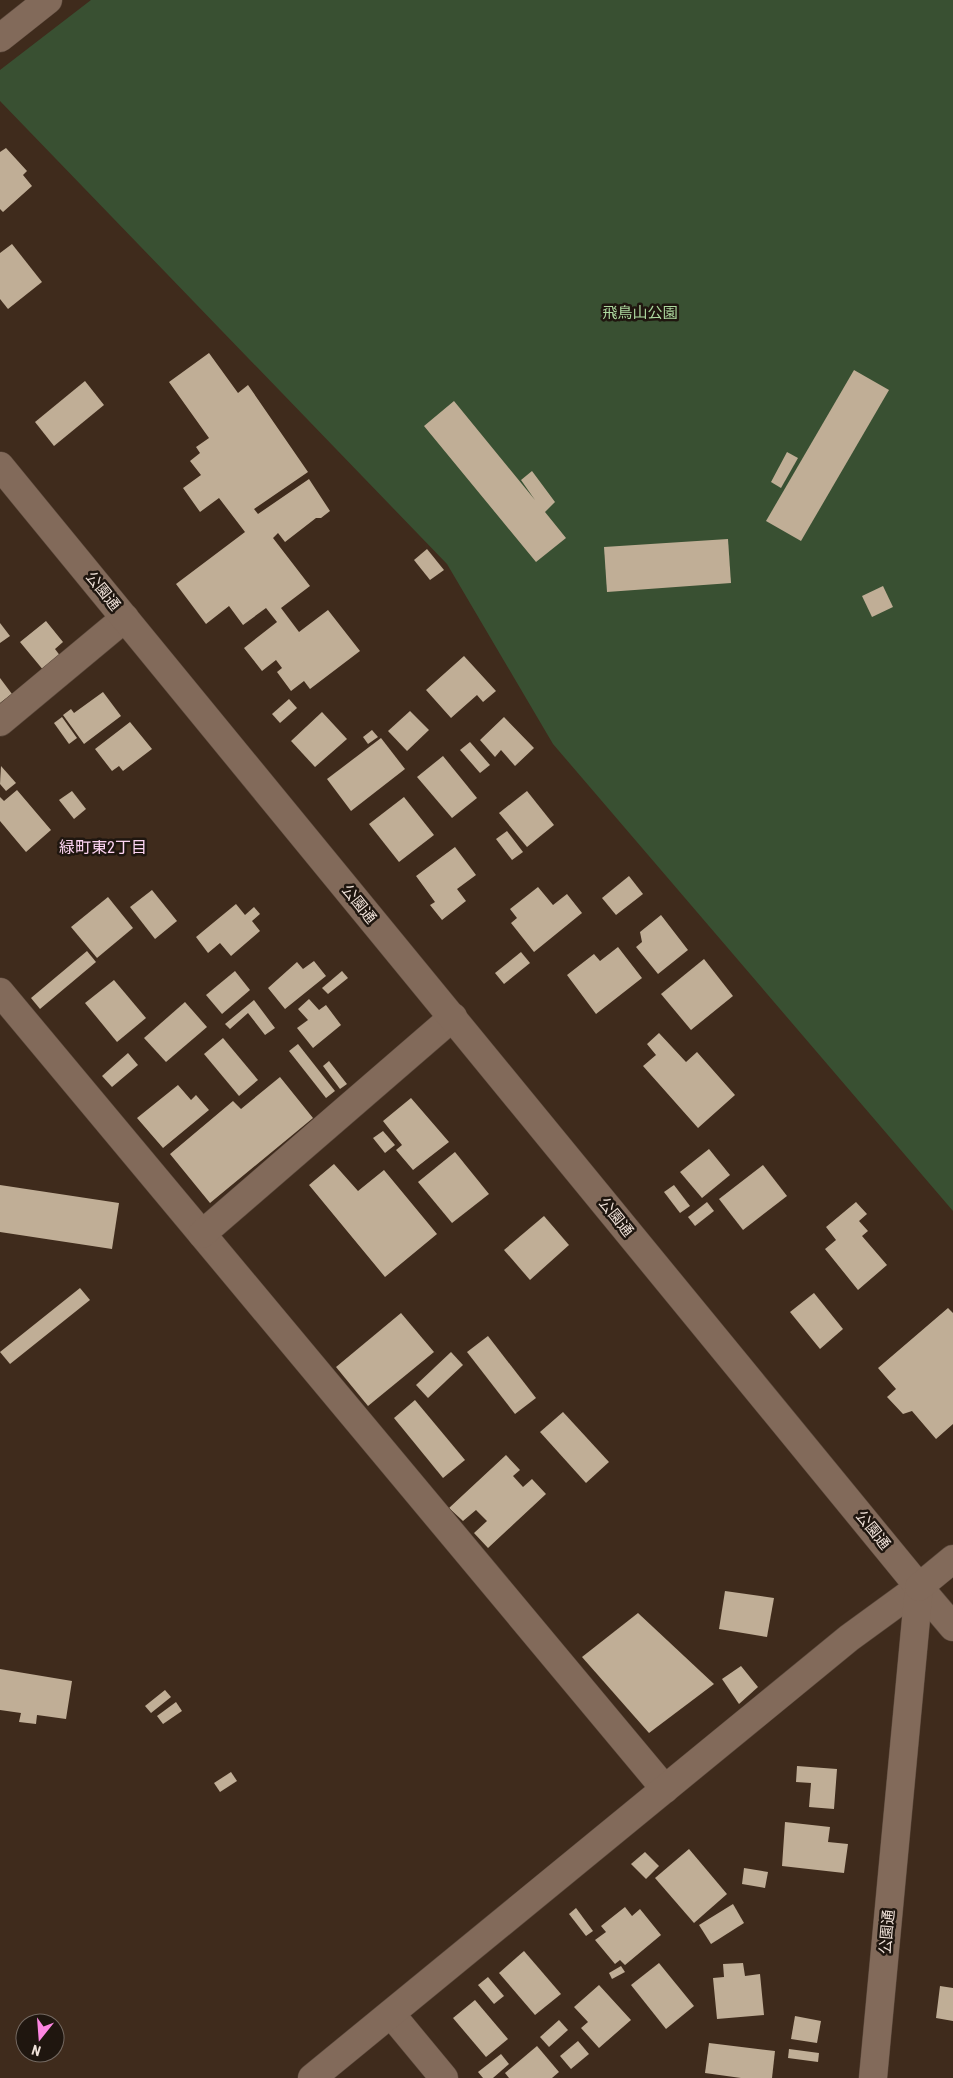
<svg xmlns="http://www.w3.org/2000/svg" width="953" height="2078" viewBox="0 0 953 2078" font-family="'Roboto Condensed','Noto Sans JP',sans-serif">
	<style>
		.green { fill: #395032 }
		.building { fill: #c0ae96 }
		.lines { fill: none; stroke-linecap: round; stroke-linejoin: round }
		.minor-casing { stroke: #5b493c; stroke-width: 29 }
		.tertiary-casing { stroke: #5b493c; stroke-width: 29 }
		.minor { stroke: #826a5a; stroke-width: 28 }
		.tertiary { stroke: #826a5a; stroke-width: 28 }
		.labels { text-anchor: middle; stroke-width: 5; stroke-linejoin: round; paint-order: stroke }
		.park-label { font-size: 15px; fill: #add99f; stroke: #1f160f }
		.street-label { font-size: 15px; fill: #f1e3da; stroke: #1f160f }
		.neighbourhood-label { font-size: 16px; fill: #fed5f3; stroke: #1f160f }
	</style>
	<rect width="100%" height="100%" fill="#3f2b1c"/>
	<polygon class="green" points="91,0 953,0 953,1211 553,744 447,564 0,101 0,70"/>
	<g class="building">
		<polygon points="6,148 27,171 23,175 32,186 3,212 0,209 0,152"/>
		<polygon points="12,244 42,282 8,309 0,299 0,253"/>
		<polygon points="209,353 238,393 248,385 308,472 254,509 258,514 309,479 330,511 321,518 316,518 285,542 278,533 273,538 310,586 281,608 299,632 328,610 360,651 310,689 304,681 291,691 277,672 282,668 276,660 262,671 244,648 277,622 266,608 243,625 229,606 206,624 176,584 245,532 219,498 200,512 183,488 201,475 190,461 200,453 196,447 209,438 169,382"/>
		<polygon points="854,370 889,390 801,541 766,521"/>
		<polygon points="85,381 104,405 54,446 35,422"/>
		<polygon points="454,401 535,500 521,480 532,471 555,502 545,512 566,538 536,562 424,426"/>
		<polygon points="787,452 798,458 781,488 771,482"/>
		<polygon points="728,539 731,583 607,592 604,547"/>
		<polygon points="427,549 444,570 430,580 414,560"/>
		<polygon points="883,586 893,607 872,617 862,596"/>
		<polygon points="46,621 63,642 55,649 61,657 44,671 20,642"/>
		<polygon points="0,623 10,636 0,643"/>
		<polygon points="464,656 496,691 483,702 477,695 451,718 426,690"/>
		<polygon points="0,678 12,694 0,703"/>
		<polygon points="103,692 121,716 84,744 63,715 71,709 74,713"/>
		<polygon points="289,699 297,708 280,723 272,714"/>
		<polygon points="410,711 429,730 407,751 388,731"/>
		<polygon points="322,712 347,739 315,767 291,741"/>
		<polygon points="62,717 77,738 69,744 54,723"/>
		<polygon points="504,717 534,748 515,766 501,750 495,757 480,740"/>
		<polygon points="130,722 152,749 123,771 119,766 112,771 95,749"/>
		<polygon points="372,730 378,737 368,744 363,737"/>
		<polygon points="381,738 405,769 351,811 327,779"/>
		<polygon points="470,742 490,765 480,773 460,750"/>
		<polygon points="443,756 477,798 452,818 417,777"/>
		<polygon points="1,766 16,783 6,791 0,784"/>
		<polygon points="17,790 51,830 26,852 0,821 0,797 4,801"/>
		<polygon points="72,791 86,809 74,819 59,800"/>
		<polygon points="527,791 554,825 527,847 499,813"/>
		<polygon points="404,797 434,835 399,862 369,824"/>
		<polygon points="507,831 523,852 512,860 496,839"/>
		<polygon points="455,847 476,875 457,889 466,901 442,920 430,905 435,902 416,876"/>
		<polygon points="629,876 643,894 616,915 602,898"/>
		<polygon points="538,887 553,905 567,894 582,913 534,952 511,923 517,918 510,909"/>
		<polygon points="152,890 177,921 155,939 130,907"/>
		<polygon points="108,897 133,928 97,958 71,927"/>
		<polygon points="236,904 245,915 254,907 260,914 252,921 260,931 231,956 220,943 208,953 196,937"/>
		<polygon points="661,915 688,950 658,974 636,947 642,942 640,932"/>
		<polygon points="618,947 642,978 596,1014 567,975 594,954 600,961"/>
		<polygon points="87,951 96,962 40,1009 31,998"/>
		<polygon points="521,952 530,963 504,984 495,973"/>
		<polygon points="704,959 733,996 691,1030 661,994"/>
		<polygon points="314,961 326,976 285,1009 268,988 297,962 303,969"/>
		<polygon points="235,971 250,990 222,1014 206,995"/>
		<polygon points="342,971 348,978 328,994 322,988"/>
		<polygon points="114,980 146,1018 117,1042 85,1003"/>
		<polygon points="309,999 319,1010 326,1005 341,1025 313,1048 297,1028 308,1020 298,1009"/>
		<polygon points="254,1000 275,1028 265,1035 248,1013 230,1029 225,1024"/>
		<polygon points="185,1002 207,1027 166,1062 144,1038"/>
		<polygon points="659,1033 686,1062 697,1052 735,1095 698,1128 643,1066 656,1055 647,1044"/>
		<polygon points="223,1038 258,1080 239,1096 204,1054"/>
		<polygon points="298,1044 335,1091 326,1098 289,1051"/>
		<polygon points="128,1053 138,1065 112,1087 102,1076"/>
		<polygon points="329,1061 347,1084 340,1089 323,1066"/>
		<polygon points="280,1077 313,1118 210,1203 170,1154 233,1101 241,1109"/>
		<polygon points="178,1085 191,1100 196,1095 209,1110 163,1148 137,1118"/>
		<polygon points="411,1098 449,1142 413,1170 396,1150 402,1145 383,1121"/>
		<polygon points="383,1131 395,1145 385,1153 373,1138"/>
		<polygon points="709,1149 730,1175 702,1198 680,1172"/>
		<polygon points="455,1152 489,1194 452,1223 418,1182"/>
		<polygon points="334,1164 358,1191 384,1170 437,1234 385,1277 309,1185"/>
		<polygon points="763,1165 787,1196 743,1230 719,1199"/>
		<polygon points="0,1185 119,1203 112,1249 0,1232"/>
		<polygon points="674,1185 690,1206 680,1213 664,1192"/>
		<polygon points="707,1202 714,1211 695,1226 688,1217"/>
		<polygon points="856,1202 867,1214 859,1221 868,1231 862,1236 887,1265 858,1290 825,1249 836,1240 826,1227"/>
		<polygon points="544,1216 569,1245 530,1280 504,1250"/>
		<polygon points="80,1288 90,1300 10,1364 0,1352"/>
		<polygon points="814,1293 843,1329 820,1349 790,1312"/>
		<polygon points="948,1308 953,1313 953,1424 936,1439 912,1411 903,1414 887,1397 896,1389 878,1368"/>
		<polygon points="401,1313 434,1352 368,1406 336,1367"/>
		<polygon points="488,1336 536,1398 515,1414 467,1352"/>
		<polygon points="451,1352 463,1365 428,1398 416,1385"/>
		<polygon points="415,1400 465,1460 443,1478 394,1418"/>
		<polygon points="563,1412 609,1462 586,1483 540,1432"/>
		<polygon points="506,1455 520,1470 513,1476 523,1487 532,1479 546,1494 488,1548 474,1533 487,1521 476,1510 463,1521 449,1508"/>
		<polygon points="725,1591 774,1598 767,1637 719,1629"/>
		<polygon points="638,1613 714,1684 649,1733 582,1657"/>
		<polygon points="741,1666 758,1687 739,1704 722,1679"/>
		<polygon points="0,1669 72,1681 66,1719 37,1715 36,1724 19,1722 21,1713 0,1710"/>
		<polygon points="165,1690 171,1697 151,1713 145,1706"/>
		<polygon points="176,1702 182,1711 163,1724 157,1716"/>
		<polygon points="797,1766 837,1769 834,1809 809,1807 811,1783 796,1782"/>
		<polygon points="231,1772 237,1781 220,1792 214,1783"/>
		<polygon points="785,1822 830,1827 828,1842 848,1844 844,1873 782,1866"/>
		<polygon points="689,1849 727,1894 694,1923 655,1878"/>
		<polygon points="645,1852 659,1866 646,1879 631,1864"/>
		<polygon points="744,1868 768,1872 765,1888 742,1884"/>
		<polygon points="733,1904 744,1923 711,1944 699,1925"/>
		<polygon points="625,1907 632,1916 640,1909 661,1935 625,1965 620,1960 615,1964 595,1940 606,1932 601,1926"/>
		<polygon points="576,1908 593,1931 586,1936 569,1914"/>
		<polygon points="524,1951 561,1994 535,2015 499,1973"/>
		<polygon points="659,1963 694,2006 666,2029 631,1985"/>
		<polygon points="743,1963 745,1976 760,1974 764,2015 717,2019 713,1978 724,1977 723,1964"/>
		<polygon points="621,1966 625,1972 612,1979 609,1973"/>
		<polygon points="488,1977 504,1996 494,2004 478,1985"/>
		<polygon points="599,1985 631,2020 599,2048 581,2028 588,2022 574,2007"/>
		<polygon points="940,1986 953,1988 953,2021 936,2018"/>
		<polygon points="475,2000 508,2039 486,2057 453,2018"/>
		<polygon points="795,2016 821,2021 817,2043 791,2039"/>
		<polygon points="559,2020 568,2030 549,2047 540,2037"/>
		<polygon points="578,2041 589,2054 571,2069 560,2056"/>
		<polygon points="709,2043 775,2051 772,2078 741,2078 705,2073"/>
		<polygon points="537,2046 559,2072 552,2078 509,2078 505,2073"/>
		<polygon points="789,2049 819,2053 818,2062 788,2058"/>
		<polygon points="501,2054 509,2064 493,2078 483,2078 478,2072"/>
	</g>
	<g class="lines">
		<g class="minor-casing">
			<g id="minor">
				<polyline points="0,722 125,618"/>
				<polyline points="0,992 665,1789"/>
				<polyline points="202,1234 453,1017"/>
				<polyline points="391,2014 444,2078"/>
				<polyline points="312,2078 849,1638 919,1587 953,1627"/>
			</g>
		</g>
		<g class="tertiary-casing">
			<g id="tertiary">
				<polyline points="0,38 48,0"/>
				<polyline points="0,466 919,1587 873,2078"/>
				<polyline points="919,1587 953,1559"/>
			</g>
		</g>
		<use href="#minor" class="minor"/>
		<use href="#tertiary" class="tertiary"/>
	</g>
	<g class="labels">
		<g class="park-label">
			<text x="640" y="318">飛鳥山公園</text>
		</g>
		<g class="street-label">
			<text transform="translate(103 591) rotate(51)" y="5">公園通</text>
			<text transform="translate(359 904) rotate(51)" y="5">公園通</text>
			<text transform="translate(616 1217) rotate(51)" y="5">公園通</text>
			<text transform="translate(873 1530) rotate(51)" y="5">公園通</text>
			<text transform="translate(887 1932) rotate(-85)" y="5">公園通</text>
		</g>
		<g class="neighbourhood-label">
			<text x="103" y="853">緑町東2丁目</text>
		</g>
	</g>
	<g transform="translate(40 2038) rotate(197)"><circle r="24" fill="#1f160f" stroke="#736860"/>
	<path d="M0-4L9 19L0 12L-9 19Z" fill="#fd86e2"/>
	<text y="-8" font-size="14" font-weight="bold" text-anchor="middle" fill="#f1e3da">N</text>
	</g>
</svg>
